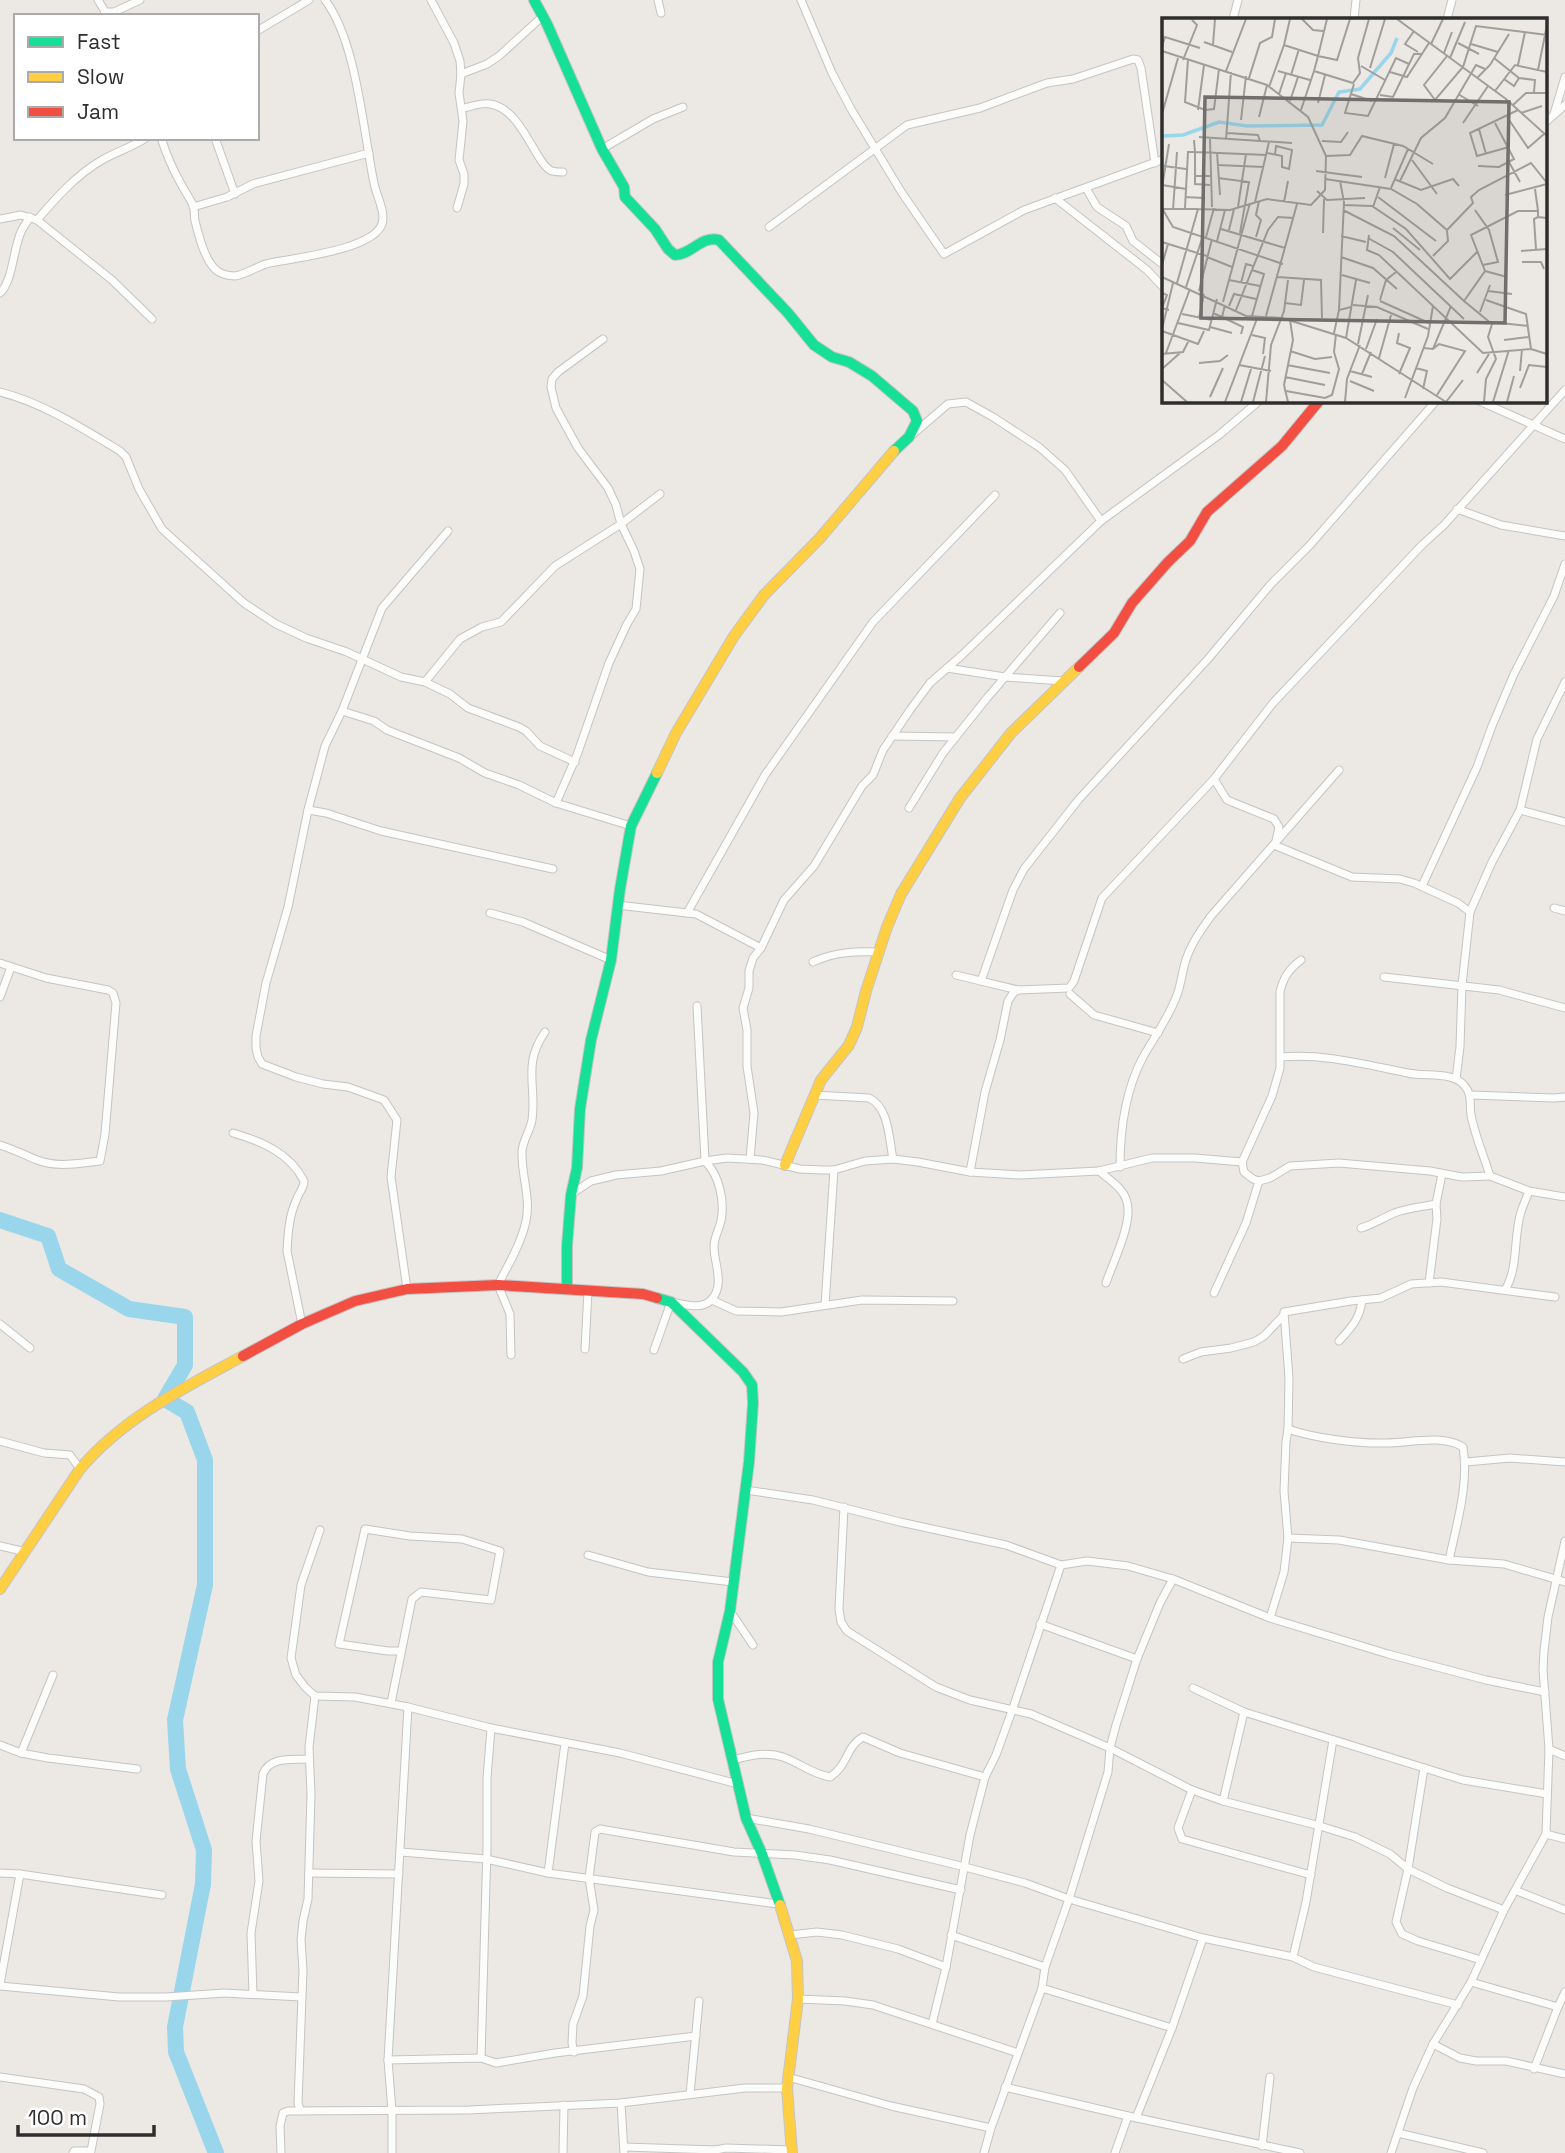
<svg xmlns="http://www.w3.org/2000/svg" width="1565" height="2153" viewBox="0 0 1565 2153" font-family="'Space Grotesk',sans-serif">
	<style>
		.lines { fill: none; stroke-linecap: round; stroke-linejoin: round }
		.river { stroke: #99d6ec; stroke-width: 16 }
		.street-casing { stroke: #c5c4c5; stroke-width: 9 }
		.fast-casing { stroke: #c5c4c5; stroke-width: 12 }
		.slow-casing { stroke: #c5c4c5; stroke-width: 12 }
		.jam-casing { stroke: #c5c4c5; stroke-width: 12 }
		.street { stroke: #fcfcfb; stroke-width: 7 }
		.fast { stroke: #16e098; stroke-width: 10 }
		.slow { stroke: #ffcf43; stroke-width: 10 }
		.jam { stroke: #f24e42; stroke-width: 10 }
		.inset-river { fill: none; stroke: #99d6ec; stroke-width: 3.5 }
		.inset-road { fill: none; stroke: #a09e9b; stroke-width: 2 }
		.view { fill: #706f6e; fill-opacity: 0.15; stroke: #706f6e; stroke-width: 3.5 }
		.inset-edge { fill: none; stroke: #2e2e2e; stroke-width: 3.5 }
	</style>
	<rect width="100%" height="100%" fill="#ece8e4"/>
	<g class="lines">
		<polyline class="river" points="0,1220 48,1236 59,1269 129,1309 185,1317 185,1365 165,1399 187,1412 205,1460 205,1585 175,1720 178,1769 204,1850 203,1884 175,2027 176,2052 216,2153"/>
		<g class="street-casing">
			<g id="street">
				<polyline points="98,0 107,15"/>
				<polyline points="431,0 454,43 460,61 461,74 459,93 463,121 459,160 464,174 464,184 457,208"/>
				<polyline points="658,0 661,13"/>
				<polyline points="801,0 832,73 851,109 902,193 944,254 1024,210 1164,159"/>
				<polyline points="105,12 114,12 140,0"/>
				<polyline points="1233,19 1238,0"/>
				<polyline points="1354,19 1356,0"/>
				<polyline points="1447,19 1452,0"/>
				<polyline points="257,31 309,0"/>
				<polyline points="461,74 487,64 499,56 543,16"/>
				<path d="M463,108c8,-1 18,-6 27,-4 32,4 46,62 62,67 3,1 7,1 11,1"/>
				<polyline points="1554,114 1565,77"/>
				<polyline points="1546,122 1565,105"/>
				<path d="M161,138c5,15 11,30 19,44 4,8 9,15 13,23 2,5 1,11 2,16 4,15 9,37 20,48 5,5 14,7 20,7 13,-2 23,-11 35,-13 23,-5 103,-13 112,-39 4,-12 -6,-29 -8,-41 -11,-52 -17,-141 -49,-183"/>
				<polyline points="215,138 235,194"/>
				<polyline points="602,149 653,119 683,107"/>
				<polyline points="1086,188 1097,207 1126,226 1133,241 1161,263"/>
				<polyline points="1055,198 1147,270 1164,288"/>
				<polyline points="193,207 227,197 253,184 369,153"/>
				<polyline points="0,219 21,215 37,220 112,280 152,319"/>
				<path d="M37,220c19,-22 39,-45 65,-60 14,-8 30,-13 44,-22"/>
				<polyline points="769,227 907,125 980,108 1047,83 1073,79 1133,59 1138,60 1141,68 1155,163"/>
				<path d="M0,293c13,-12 13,-44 21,-61 2,-5 6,-10 9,-15"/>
				<path d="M0,392c43,11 82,36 120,59l6,6 13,32 23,40 82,74 32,21 30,14 41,14 54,25 24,5 25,12 18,14 51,19 7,4 14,15 35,16"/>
				<polyline points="1479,401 1565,439"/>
				<polyline points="913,434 948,404 966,402 993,417 1039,447 1065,470 1101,521"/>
				<polyline points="1457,509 1501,525 1565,536"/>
				<polyline points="947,668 1005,677 1063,681"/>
				<polyline points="425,682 460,639 482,627 501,622 555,566 621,524 660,494"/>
				<polyline points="342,711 374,721 387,730 459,758 485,773 519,785 556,803 631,826"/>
				<polyline points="892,736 956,737"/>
				<polyline points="1214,779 1227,800 1274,819 1279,827 1276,841"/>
				<polyline points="556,803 577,755 609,663 627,624 636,609 640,569 634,551 621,524 616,505 608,488 578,448 556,408 551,387 552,379 558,372 603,339"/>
				<polyline points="909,808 943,753 987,698 1060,613"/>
				<polyline points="308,810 326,813 381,831 553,869"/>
				<polyline points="1520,810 1565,822"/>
				<polyline points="1274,845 1352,877 1400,879 1414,883 1458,903 1470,912"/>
				<polyline points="1422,886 1477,767 1492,726 1514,674 1554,596 1565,564"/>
				<polyline points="617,905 696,914 761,948"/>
				<polyline points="1554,908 1565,911"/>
				<polyline points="490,913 523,922 611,960"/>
				<polyline points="687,913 765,775 873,622 995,495"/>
				<path d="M1301,960c-12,9 -18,18 -21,32v76l-8,28 -30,66 2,10 9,7 6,2 11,-3 20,-12 49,-3 91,8 32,6 28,-1"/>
				<path d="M813,962c21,-10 43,-11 66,-10"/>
				<path d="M0,963l46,15 62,12 5,3 3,10 -11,131 -5,27c-20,2 -43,7 -63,-1 -12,-5 -24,-11 -37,-15"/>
				<polyline points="956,975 1018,990 1069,988 1074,981 1102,898 1214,779 1273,703 1422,545 1444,525 1565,390"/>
				<polyline points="1384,977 1499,990 1565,1008"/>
				<polyline points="981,981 1013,890 1024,869 1079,799 1208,659 1271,584 1310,545 1436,401"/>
				<polyline points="1070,994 1094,1015 1158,1033"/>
				<polyline points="0,997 11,967"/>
				<path d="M1281,1057c43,-4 85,8 127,16 17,4 44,-2 56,12 9,10 5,19 7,30 4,21 13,41 19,61l39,15 36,6"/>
				<polyline points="1456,1079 1460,1047 1462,985 1470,912 1492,862 1520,810 1537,739 1565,682"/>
				<path d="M814,1095l55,3c20,9 20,41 24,61"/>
				<polyline points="1471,1095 1554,1098 1565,1097"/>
				<path d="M233,1133c28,8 57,20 71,48 0,8 -6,12 -8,20 -7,15 -8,33 -9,50l15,73"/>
				<polyline points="750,1159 754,1113 747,1066 747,1030 743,1008 749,988 749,971 753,958 761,948 784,900 814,866 862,786 873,775 883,750 910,710 930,683 961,656 1101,521 1219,435 1259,401"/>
				<path d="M1120,1167c0,-39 5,-76 23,-110 12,-21 26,-40 34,-62 4,-11 5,-22 8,-32 5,-18 16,-33 26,-47l128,-146"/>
				<path d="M1099,1171c9,8 23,16 27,28 9,20 -13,63 -20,84"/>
				<polyline points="970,1172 985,1092 1000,1040 1008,1001 1014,992 1018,990"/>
				<polyline points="573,1193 591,1181 616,1175 661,1171 705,1161 727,1158 762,1160 800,1169 823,1170 834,1170 865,1161 893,1159 918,1162 970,1172 1020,1175 1099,1171 1152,1158 1195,1158 1242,1162"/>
				<path d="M1361,1228c11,-3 20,-9 31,-14 13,-6 30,-7 44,-10"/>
				<polyline points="1429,1283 1437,1219 1436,1204 1442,1174"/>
				<polyline points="407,1289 391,1177 397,1120 384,1100 348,1087 323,1084 296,1077 262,1064 258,1057 256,1048 256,1036 266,983 288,907 308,810 325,746 342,711 382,608 448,531"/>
				<path d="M1505,1290c14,-23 8,-53 16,-78 2,-7 6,-15 8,-21"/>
				<polyline points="1214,1293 1246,1223 1259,1181"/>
				<polyline points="712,1300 736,1311 781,1312 862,1300 953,1301"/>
				<polyline points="825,1305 834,1170"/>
				<polyline points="0,1324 30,1348"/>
				<path d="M1339,1341c12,-13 21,-22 23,-41"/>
				<polyline points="585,1349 588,1291"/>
				<path d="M654,1350l17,-48c13,2 31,9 41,-3 13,-15 2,-36 2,-52 0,-10 5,-17 7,-26 4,-21 -2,-46 -16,-60l-8,-155"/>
				<path d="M511,1355l-1,-41 -12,-29c10,-20 23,-41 28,-64 5,-24 -5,-46 -4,-70 1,-11 8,-20 10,-31 5,-34 -10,-55 13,-88"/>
				<polyline points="1183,1359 1201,1352 1231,1348 1254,1342 1264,1336 1283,1316"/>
				<path d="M1288,1429c25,9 71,15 98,14 25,0 55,-9 77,4 6,37 -6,76 -14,113"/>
				<polyline points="0,1441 44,1453 70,1455 80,1469"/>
				<polyline points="1466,1462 1510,1458 1565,1462"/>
				<polyline points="746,1490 813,1500 900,1522 1006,1545 1061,1565 1087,1561 1128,1566 1173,1579 1270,1618 1388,1654 1486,1680 1545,1692"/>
				<polyline points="844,1507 839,1609 841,1622 847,1631 936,1687 970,1700 1031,1714 1110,1748 1192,1790 1223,1801 1320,1826 1355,1837 1390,1854 1408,1869 1447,1888 1504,1910"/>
				<polyline points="320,1530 301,1585 291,1658 296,1675 305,1687 315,1696 355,1697 408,1707 491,1728 620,1753 738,1784"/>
				<polyline points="1288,1538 1339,1540 1449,1560 1504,1564 1565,1582"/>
				<polyline points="0,1546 26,1552"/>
				<polyline points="588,1555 648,1572 733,1582"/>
				<polyline points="730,1611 753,1645"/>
				<polyline points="1270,1618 1284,1572 1288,1538 1284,1491 1286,1442 1288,1429 1289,1378 1284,1312 1351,1301 1381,1298 1411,1284 1441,1282 1555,1297"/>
				<polyline points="1040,1624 1137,1659"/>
				<polyline points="1193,1688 1244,1712"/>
				<polyline points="391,1703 412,1599 421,1592 491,1600 500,1551 462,1539 410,1536 365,1529 339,1644 388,1651 401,1651"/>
				<polyline points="0,1745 21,1753 48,1758 137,1769"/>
				<polyline points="1549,1749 1565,1756"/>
				<polyline points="21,1753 53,1675"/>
				<path d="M733,1760c16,-4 33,-9 50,-3 17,6 27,16 47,20 18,-11 16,-31 33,-40l37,16 85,24"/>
				<polyline points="1424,1768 1408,1869 1396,1922 1402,1934 1418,1941 1481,1960"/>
				<polyline points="1192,1790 1178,1828 1182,1839 1311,1875"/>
				<polyline points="1223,1801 1244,1712 1463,1780 1547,1794"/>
				<polyline points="746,1818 809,1829 965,1867 1025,1883 1069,1899 1203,1938 1293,1957 1314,1967 1458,2005"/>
				<polyline points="1546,1834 1565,1839"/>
				<polyline points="401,1852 486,1859 548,1873 778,1904"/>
				<polyline points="0,1873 20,1874 162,1895"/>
				<polyline points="309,1873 399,1874"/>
				<polyline points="548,1873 565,1743"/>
				<polyline points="1517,1891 1565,1910"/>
				<polyline points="790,1935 817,1932 842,1935 898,1949 946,1967"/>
				<polyline points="951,1935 1045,1967"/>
				<polyline points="1293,1957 1306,1902 1333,1740"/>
				<polyline points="1471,1982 1558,2007 1534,2069"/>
				<polyline points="0,1984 20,1874"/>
				<polyline points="0,1986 119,1997 166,1997 224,1993 301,1997"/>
				<polyline points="1042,1988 1172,2028"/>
				<path d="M253,1994l-2,-61 8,-52 -3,-40 7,-67c7,-18 29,-14 45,-15"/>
				<polyline points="798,1999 845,2001 873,2005 1018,2053"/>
				<polyline points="1558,2007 1565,1992"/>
				<polyline points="932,2024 946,1967 970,1835 985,1777 996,1755 1013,1708 1061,1565"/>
				<polyline points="1433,2044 1460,2058 1476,2061 1506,2061 1565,2074"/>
				<polyline points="574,2052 572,2043 573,2024 583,1996 590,1926 594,1910 589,1878 595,1832 600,1829 734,1852 795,1855 830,1860 961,1890"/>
				<polyline points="481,2058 487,1848 487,1778 491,1728"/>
				<polyline points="388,2060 481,2058 496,2063 555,2053 696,2036"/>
				<polyline points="0,2077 84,2089 99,2097 100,2104 91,2151 74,2151 73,2153"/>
				<polyline points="788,2077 891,2106 991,2128"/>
				<polyline points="1005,2087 1128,2116 1300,2153"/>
				<polyline points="690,2094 699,2001"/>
				<polyline points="621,2103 624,2153"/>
				<polyline points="300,2110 298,2103 303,1970 301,1940 303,1921 308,1899 311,1794 309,1747 315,1696"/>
				<polyline points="1136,2118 1172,2028 1203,1938"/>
				<polyline points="1398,2133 1483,2153"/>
				<polyline points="1262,2146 1270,2077"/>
				<polyline points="624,2147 716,2150"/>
				<polyline points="715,2152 716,2150 726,2148 791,2150"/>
				<polyline points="281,2153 280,2126 283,2113 288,2111 469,2110 621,2103 745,2088 787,2088"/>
				<polyline points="392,2153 392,2111 388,2060 408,1707"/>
				<polyline points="563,2153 564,2105"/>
				<polyline points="984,2153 991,2128 1042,1988 1045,1967 1069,1899 1108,1772 1110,1748 1116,1725 1137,1659 1160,1603 1173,1579"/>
				<polyline points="1115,2153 1128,2116"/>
				<polyline points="1391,2153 1413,2088 1433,2044 1471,1982 1504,1910 1546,1834 1549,1749 1543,1670 1544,1651 1548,1617 1565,1541"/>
			</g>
		</g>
		<g class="fast-casing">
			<g id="fast">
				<path d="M534,0l13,24 55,125 22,38 1,10 30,32 13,20 7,6c16,0 27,-20 44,-15l69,73 26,32 18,12 17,5 23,14 41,35 4,10 -8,16 -15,14"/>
				<polyline points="567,1289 567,1246 571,1195 577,1168 580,1109 591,1040 611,960 620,889 631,826 657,773"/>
				<polyline points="657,1298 671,1302 743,1372 752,1385 753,1403 749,1462 730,1611 718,1662 718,1699 746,1818 762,1854 780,1905"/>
			</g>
		</g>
		<g class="slow-casing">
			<g id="slow">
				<polyline points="657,773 676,733 734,636 764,595 820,538 894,451"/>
				<polyline points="785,1165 821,1080 849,1045 857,1027 866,991 887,927 901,894 960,798 1011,733 1079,667"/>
				<path d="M0,1589l80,-120c44,-52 104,-81 163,-113"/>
				<polyline points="780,1905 797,1961 798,1999 787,2088 792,2153"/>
			</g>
		</g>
		<g class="jam-casing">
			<g id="jam">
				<polyline points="1079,667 1114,633 1132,603 1168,562 1190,541 1207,512 1282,446 1319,401"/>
				<polyline points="243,1356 302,1324 355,1301 407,1289 498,1285 643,1294 657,1298"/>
			</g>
		</g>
		<use href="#street" class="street"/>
		<use href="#fast" class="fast"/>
		<use href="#slow" class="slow"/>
		<use href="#jam" class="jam"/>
	</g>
	<g transform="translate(1162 18)">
		<rect width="385" height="385" fill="#ece8e4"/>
		<path class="inset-river" d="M0,118l21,-1 36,-13 28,4 75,-1 17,-33 21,-3 31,-36 6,-15"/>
		<path class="inset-road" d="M140,1l11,11 10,1M188,1l-13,41 -19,-4 -4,15 39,12 7,-10 -2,-15 11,-39M235,1l109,80 41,37M252,13l-9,13 13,8M42,24l28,10M296,25l21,11M269,26l12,-25M309,26l27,8M51,27l2,-26M122,27l6,-26M0,28l3,-9 35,11M0,33l105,34 41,32 18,39 -1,34 -14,15 -44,-6 -37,11 -32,-1 -21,74M282,35l8,-21M285,38l-23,29 11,15 28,-33 13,-41 71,9M288,40l15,-36M332,40l25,20 16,2 -1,12M21,42l14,-35 -5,-5M26,42l-3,42 20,8 9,-1 5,-40M356,47l7,-33M199,48l24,14M208,50l15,-49M376,52l9,-45M64,53l20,-52M116,53l32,9M228,54l17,5 22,-34M129,57l8,-26M87,60l11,-35 12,-6 3,-18M315,60l13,-13 19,-31M342,61l10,7 5,-8M192,66l-9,29 23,3 28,-58 13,6M107,69l15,-42 34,11 9,-37M333,73l20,-26 32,7M117,76l7,-21M189,76l21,7M296,76l20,12M218,77l13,2 21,-43h8M128,83l8,-24M156,85l7,-28M351,87l13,-12h21M36,92l6,-45M139,92l13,-39M359,95l21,-7M0,96l16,-56M97,99l8,-32M345,99l21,31 16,-14M79,102l5,-44M301,105l25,-37M317,111l7,25M65,115l31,2 2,6M37,119l93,6M48,121l2,68M32,122l1,12 72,3M64,122l5,-68M160,123l19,1 7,-10M347,129l-32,9 -7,-23 48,-23M55,134l3,43M105,135l15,3v11l7,2 3,-19 -16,-4 -1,9M164,138l24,-1 12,-19 41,10 30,18M250,142l25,34M347,144l11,20M55,147l47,2M2,148l22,3M316,148l21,1 15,-8 -19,-36M154,153l46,6M33,158v8l15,1M56,160l31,4 -9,51M223,160l9,-34M163,161l66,10 26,15 30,26 26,-27 -2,-6 8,-7 52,-27 16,20M232,161l27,11 32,-11 6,7M238,163l21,-43 24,-20 31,-53 9,4M0,167l24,4M0,169l7,-43M229,170l17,-39M373,171l3,22M155,173l10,9 38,-2M343,177l42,-11M23,179l19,1 -1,10M216,179l58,44M93,184l14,-60M122,184l4,-21M181,187l29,1 34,23 44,50 28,-28M76,189l8,-53M211,189l7,-20M23,190l3,-56h7v24h15M0,191h36M1,192l10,17 110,37M11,192l4,-58M181,192l51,26 70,65M313,192l14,20 9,32 -15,3M231,210l27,22M59,211l64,19M67,212l5,-21M161,215l1,-34M207,217l-2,15 12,5 104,98 48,-4 16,5M179,218l25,6M44,219l8,-29M94,219l5,-17 -5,-5 3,-14M206,220l25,14 71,67M55,223l8,-31M0,224l45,14M374,231l-2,-30 4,-2M359,233l26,-2M271,238l15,-15 -1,-10M45,239l25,10M179,239l32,11 24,21M360,244h19l3,7M0,247l6,-21M90,252l12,4 -12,42M323,253l22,6M180,257l28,8M0,259l84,39 36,2 64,20 100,64M115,259l44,3 1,38M67,262l31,6M79,265l5,-19 7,2M24,269l17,-51M37,273l13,-52M326,273l24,3M0,275l5,2 -5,13 7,2M218,282l6,-20 10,-8M324,282l40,14 5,35M218,283l49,22M61,284l27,-99M123,285l16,2 3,-25M191,287l24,2 51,22M67,288l5,-12 22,5M74,292l32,-80 10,-13 16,1M177,292l5,-108 -4,-21M318,294l10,-27M51,295l9,4 3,-12M20,296l30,6M104,298l31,-112M60,299l21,10 -2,7M37,300l5,-24M329,304l37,4M16,305l31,7 8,-31M48,309l22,6M0,311l11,-46M0,313l36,13 6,-13M172,315l5,-23 12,-3M237,315l-2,10 13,5 -11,26M90,317l13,3 -2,16M184,320l10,-58M342,322l25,-3M196,326l10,-49M262,330l9,1 18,-43M204,331l11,-30M271,331l6,-5 26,7 -28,44M128,333l25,8 17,-2M4,335l24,-64M0,336l21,-2 6,-12M217,340l12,-43M37,345l21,-2 8,-6M77,347l32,6M125,347l43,8M254,350l11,3 -4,18M0,351l18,-16M188,353l22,6M358,353l2,-22M315,355l12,-19M200,356l9,-22M123,359l40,8M0,362l25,22M188,363l24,10M358,370l9,-23 18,2M124,373l39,7 7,-3 7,-26 -5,-17 2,-18M48,379l13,-29M243,380l23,-62 5,-30M63,384l33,-86M79,384l10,-33M91,384l12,-46M104,384l5,-57 13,-34 4,-31M126,384l-4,-17 9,-45 -3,-20M183,384l2,-23 13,-34M284,384l17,-22M322,384l2,-23 10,-20 -8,-22 4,-13 -28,-23 21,-30 -14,-36 47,-24h20v6l9,1M331,384l16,-52M345,384l7,-26"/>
		<path class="view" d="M43,79l304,5 -4,221 -304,-5z"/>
		<rect width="385" height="385" class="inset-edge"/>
	</g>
	<rect x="14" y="14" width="245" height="126" fill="#ffffff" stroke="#ababab" stroke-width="2"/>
	<rect x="28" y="37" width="35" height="10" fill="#16e098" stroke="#ababab" stroke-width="2"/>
	<text x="77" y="49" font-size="21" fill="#2e2e2e">Fast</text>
	<rect x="28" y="72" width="35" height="10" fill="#ffcf43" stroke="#ababab" stroke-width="2"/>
	<text x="77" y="84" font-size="21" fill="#2e2e2e">Slow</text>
	<rect x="28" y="107" width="35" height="10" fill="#f24e42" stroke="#ababab" stroke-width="2"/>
	<text x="77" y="119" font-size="21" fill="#2e2e2e">Jam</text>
	<path d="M18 2125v10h136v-10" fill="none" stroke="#2e2e2e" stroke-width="3.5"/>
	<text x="28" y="2125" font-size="21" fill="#2e2e2e" stroke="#ffffff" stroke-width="5" paint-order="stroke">100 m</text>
</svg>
